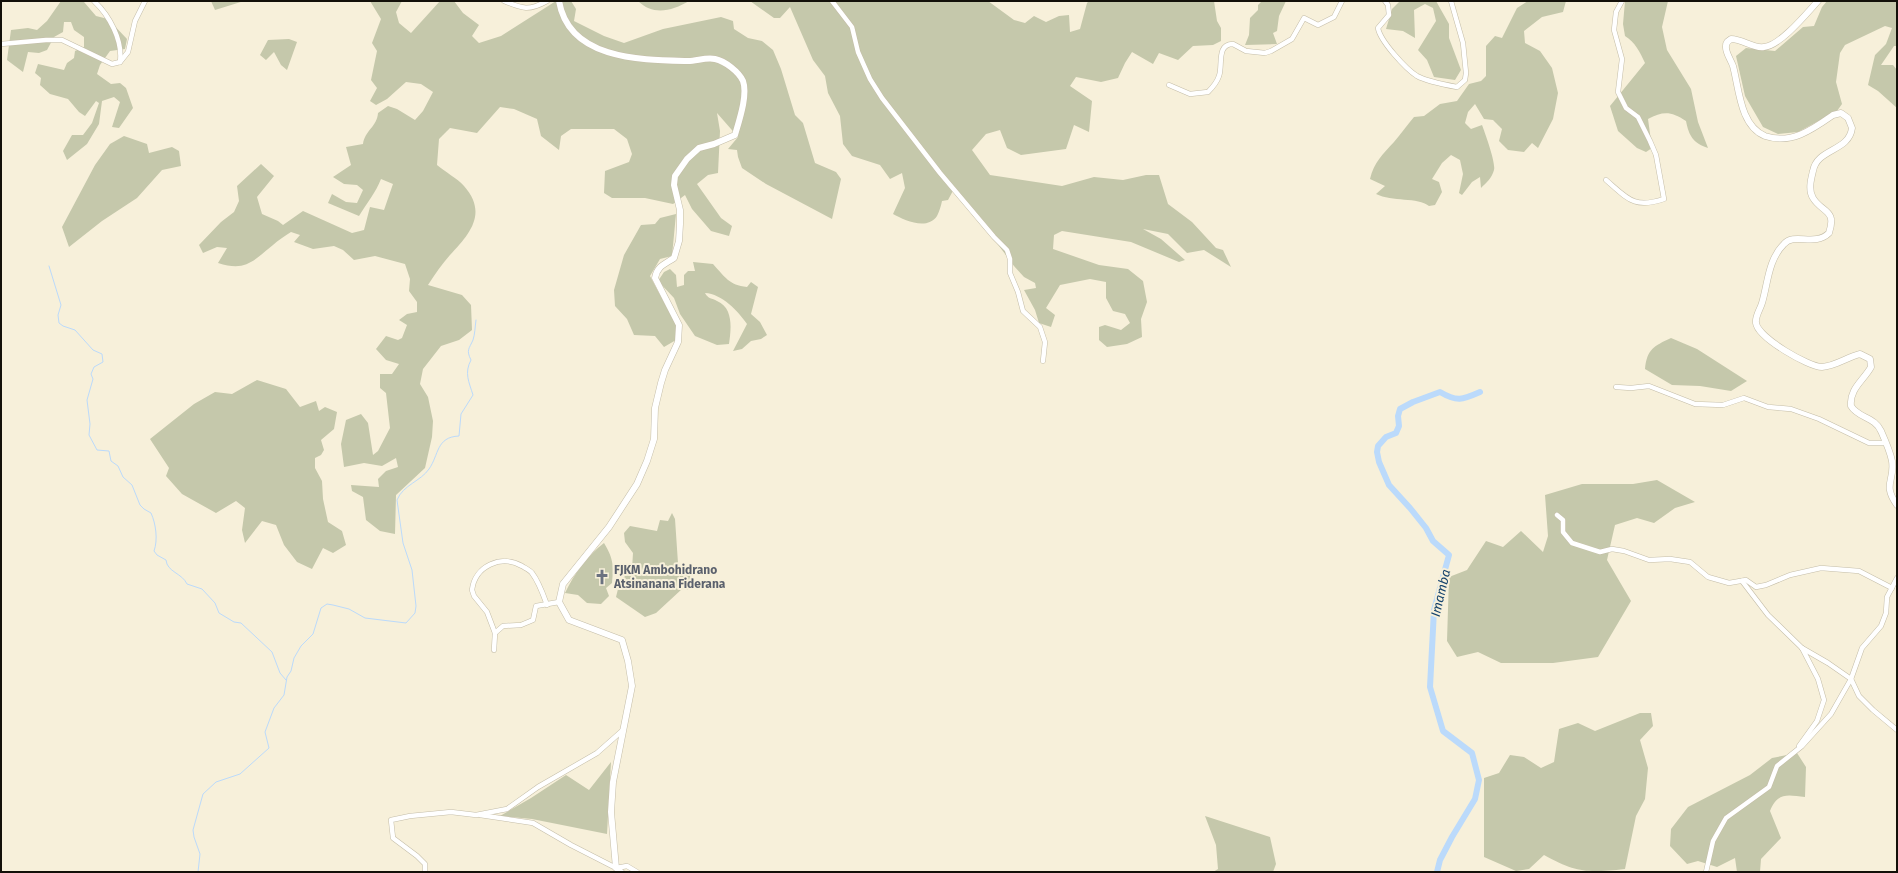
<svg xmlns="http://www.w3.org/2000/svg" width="1898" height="873" viewBox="0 0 1898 873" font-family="'Fira Sans',sans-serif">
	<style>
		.green { fill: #c5c8ab }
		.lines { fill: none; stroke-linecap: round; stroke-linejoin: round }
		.stream { stroke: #bbdafb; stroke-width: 1 }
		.river { stroke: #bbdafb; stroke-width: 6 }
		.street-casing { stroke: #c4bda8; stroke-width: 5.5 }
		.secondary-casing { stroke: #c4bda8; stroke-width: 7 }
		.street { stroke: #fff; stroke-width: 4.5 }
		.secondary { stroke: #fff; stroke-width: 6 }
		.labels { text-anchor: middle; stroke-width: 4; stroke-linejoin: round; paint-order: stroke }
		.worship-label { font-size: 12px; font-weight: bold; fill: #5b616d; stroke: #f7f0da; text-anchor: start }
		.water-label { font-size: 13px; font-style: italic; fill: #15436d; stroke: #f7f0da }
	</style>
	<rect width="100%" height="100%" fill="#f7f0da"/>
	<g class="green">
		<polygon points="61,1 84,2 96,16 108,19 127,39 125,49 110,51 100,65 97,74 111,84 120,83 126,88 133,108 119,128 112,127 120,102 114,97 102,101 99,124 87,144 67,160 63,151 72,135 83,135 92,123 99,103 96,101 85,116 79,112 68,99 50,94 40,85 41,78 35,73 38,64 64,70 67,63 74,58 75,51 84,47 84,37 74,30 71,22 64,22 63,32 54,37 47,50 39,53 28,52 23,72 7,60 11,30 28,28 37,30 47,21"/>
		<polygon points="211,1 244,1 215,10"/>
		<path d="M370,1h32l-6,11 3,11 12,10 29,-32h14l9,12 16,12 -7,11 7,7 22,-7 55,-35h15l5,8 -2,12 30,15 20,7 39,-14 58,-12 12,4 1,8 14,9 14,3 11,9 8,19 14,46 8,8 12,40 21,9 5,7 -9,40 -66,-35 -24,-16 -4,-11 -1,-7 -9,-1 10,-12 -21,-24 3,18 -2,42 -10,2 -11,9 24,34 11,8 -3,10 -18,-5 -19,-22 -7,-14 -12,9 -28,-6h-33l-8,-5 1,-22 24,-9 3,-8 -5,-15 -13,-10h-43l-10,7 -2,14 -18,-14 -4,-17 -23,-10 -14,-2 -23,26 -27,-5 -11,11 -2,26c8,7 20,13 27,21 24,27 6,48 -14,69 -8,9 -15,19 -22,30l34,10 9,10 1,25 -13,10 -18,6 -18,23 -3,15 8,13 5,24 -1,16 -7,31 -29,27 -1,39 -15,-3 -14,-11 -3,-23 -11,-6 -1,-6 28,2 -1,-8 8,-8 12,-4 -2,-9 -14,8 -18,-3 -20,4 -3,-23 5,-24 15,-6 7,9 5,32 5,-4 12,-23 -4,-35 -6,-5v-14h12l7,-10 -13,-4 -10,-11 10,-13 12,4 4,-2 5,-13 -8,-5 8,-6 10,-2v-10l-8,-11 1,-12 -5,-15 -30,-8 -21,4 -11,-10 -9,-4 -21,3 -19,-7 6,-7 -9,-3c-6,4 -13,8 -18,13 -20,16 -27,27 -55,18l9,-15 -10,-1 -14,6 -4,-8 22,-23 13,-10 5,-11 -2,-15 24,-22 13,12 -17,21 5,17 16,7 5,4 20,-14 49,22 12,-3 6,-23 14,3 9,-26 -12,-5c-5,13 -14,24 -22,37l-31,-13 4,-9 14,8 11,1 6,-13 -6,-5 -13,-1 -11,-7 18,-12 -5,-18 17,-3c2,-14 14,-17 15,-31l10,-7 9,3 18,11 8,-9 10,-19 -12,-8 -15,-2 -19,17 -11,6 -6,-4 7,-13 -6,-8 6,-29 -5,-8 9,-24z"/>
		<path d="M638,1h51c-17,10 -36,15 -51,0z"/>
		<path d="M750,1h238l26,19 11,3 9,-7 12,6 13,-6 10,-1 1,17 10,-3 7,-26 2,-2h125l3,20 4,7v13l-8,4 -20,1 -15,14 -19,-7 -6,11 -21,-12 -7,11 -7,15 -17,4 -25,-5 -6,9 22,15 -3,31 -15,-7 -8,24 -45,6 -14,-7 -7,-18 -14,4 -14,16 18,25 72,11 32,-9 29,3 23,-5h13l9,29 24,18 24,26 7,2 8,17 -27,-17 -17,3 -19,-19 -25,-5 18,10 24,21 -6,2 -48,-20 -69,-11 -8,4 -1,14 46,16 29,4 15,12 4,21 -6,17 1,18 -15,7 -20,3 -8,-7v-13l6,-2 16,5 9,-7 -5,-9 -12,-3 -7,-13v-16l-16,-3 -30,6 -14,23 9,7 -4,12 -12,-4 -4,-13 -11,-20 12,-2 -1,-5 -11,-6 -10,-11 -59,-79 -7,13 -6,1c-1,5 -3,11 -5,15 -10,15 -33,4 -44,-2l12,-26 -3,-15 -12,6 -10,-14 -28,-9 -9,-12 -3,-28 -12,-23 -3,-17 -12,-16 -23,-53 -10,11h-6z"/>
		<polygon points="1262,1 1286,1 1279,16 1277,31 1273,33 1277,44 1245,45 1249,35 1250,18 1258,10 1258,5"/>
		<polygon points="1400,1 1436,1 1449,24 1449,38 1461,70 1455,80 1434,77 1427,60 1418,50 1436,21 1433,8 1425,4 1414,10 1415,38 1403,31 1386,29 1392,9"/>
		<path d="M1528,1h38l-3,11 -21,5 -18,14 1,12 15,8 12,17 6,25 -5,26 -15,29 -6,-5 -8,9 -16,-2 -9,-9 3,-12 -9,-9 -9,-1 -9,-15 -7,8 -3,11 6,6 11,-4c3,8 14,38 12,45 -2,8 -8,13 -13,18l-1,-11 -8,5 -10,13 -3,-2 4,-19 -3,-14 -9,-5 -9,8 -10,16 7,3 3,10 -7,13 -6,1c-11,-9 -37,-4 -53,-12l9,-8 -15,-7c4,-17 13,-25 24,-37 7,-8 13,-17 20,-25l10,-1 16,-12 17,-3 12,-17 12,-3 5,-5v-30l9,-10 7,2 15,-30z"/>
		<path d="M1625,1h43l-6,26 5,23 24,39 7,33 10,26c-15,-5 -19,-12 -22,-27 -15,-10 -23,-10 -38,-2l4,29 -6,4 -9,-4 -19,-17 -8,-25 35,-43c-5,-11 -10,-21 -20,-27l-2,-12z"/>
		<polygon points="1827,1 1897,1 1897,46 1894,46 1881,65 1893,65 1897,70 1897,108 1878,91 1868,85 1875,55 1886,44 1892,28 1885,26 1845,45 1840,53 1836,82 1842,104 1837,111 1798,132 1778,134 1763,127 1745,96 1736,56 1746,48 1775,51 1803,27 1814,26 1822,7"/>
		<polygon points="289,39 297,42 287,70 281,65 274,52 266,60 260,55 268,40"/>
		<polygon points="124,136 147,144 149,153 172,147 179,151 181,166 162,170 137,198 102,221 69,247 62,227 95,165 110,144"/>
		<polygon points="676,214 672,256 660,259 650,276 676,325 676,340 664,347 655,336 634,335 627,319 615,306 614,290 624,255 641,225 655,224 660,218"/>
		<path d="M693,262l20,2c12,13 16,21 34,23l4,-5 7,5 -7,27 9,8 7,13 -6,4 -10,2 -9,8 -9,2 14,-27c-9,-13 -25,-30 -42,-31 3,6 7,5 12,8 17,7 14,29 12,43l-12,1 -22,-9 -15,-22 -6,-16 -16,-17 6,-9 6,-3 6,6 1,12 7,-2v-10l4,-4h7z"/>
		<path d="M1671,338l26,11 50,32 -16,10 -31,-5 -28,-1 -27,-16c2,-20 9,-23 26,-31z"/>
		<polygon points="257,380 286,389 300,407 316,401 319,411 325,407 337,412 334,429 321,440 324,450 321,455 315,458 315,468 322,481 323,499 328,522 342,531 346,545 333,553 323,548 312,569 297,562 284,545 276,525 262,521 245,543 242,530 245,508 236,501 216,513 182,494 166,476 169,468 150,439 194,404 215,392 232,394"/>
		<polygon points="1657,480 1695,502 1675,508 1654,523 1637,518 1615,525 1607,560 1631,601 1598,657 1553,663 1501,663 1478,652 1457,657 1447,641 1449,577 1467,570 1486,541 1503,547 1521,531 1543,552 1548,536 1545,495 1582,484 1633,484"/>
		<polygon points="672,513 675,519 679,578 684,566 691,571 688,590 682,589 656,613 645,617 616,597 620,581 632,569 633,553 625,542 624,533 630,526 657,531 660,520 668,521"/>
		<path d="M604,543c9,15 10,22 8,40l-6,5 3,8 -8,8 -14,-1 -9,-8 -13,-2c9,-19 23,-38 39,-50z"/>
		<path d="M1640,713h11l2,13 -13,14 8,28 -3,31 -9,17 -11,53c-38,4 -48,4 -81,-14l-15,14 -13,2 -32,-14v-79l15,-5 11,-18 14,2 17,11 13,-6 5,-33 19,-6 17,8z"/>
		<path d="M1797,753l9,14 -1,30c-18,-2 -27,-5 -35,14l11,27 -20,21 -1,13h-23l-2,-14 -18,9 -19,-6 -11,3 -17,-18 1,-17 17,-22 62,-32 22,-17z"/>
		<polygon points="611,762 607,834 532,819 500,816 531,798 566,775 589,790"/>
		<polygon points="1205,816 1270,837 1276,864 1273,872 1213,872 1218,869 1216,845"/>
	</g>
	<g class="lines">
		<g class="stream">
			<path d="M49,266l12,39 -3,10 1,8 4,3 12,4 18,20 9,4 1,8 -9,5 -3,7 2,5 -6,21 3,24 -1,11 8,15 12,1 2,10 7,5 5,11 9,8 8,20 4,4 7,4c5,11 7,27 3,38l3,4 9,5c1,12 16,13 21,24l15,5 13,14 4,10 15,9 7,1 31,29 8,21 6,7"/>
			<path d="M198,872l2,-18 -6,-17 -1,-7 10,-36 13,-12 24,-8 29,-26 -4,-16 9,-24 10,-13 3,-18 4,-6 3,-13 7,-12 12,-12 8,-26 6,-4 6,1 16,4 16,9 41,5 9,-10 1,-7 -4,-36 -9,-27 -6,-43c6,-15 24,-19 32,-31 10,-14 7,-32 30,-33l2,-22 12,-19c-4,-13 -9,-22 -2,-35 -5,-10 -2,-11 2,-20 2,-6 2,-13 3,-20"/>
		</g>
		<path class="river" d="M1437,872l3,-12 12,-23 23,-38 4,-19 -7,-27 -29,-22 -13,-44 4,-77 15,-55 -16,-14 -7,-13 -16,-20 -21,-23 -10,-23 -2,-10 1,-6 8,-9 10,-4 3,-7 -1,-10 2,-7 13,-7 27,-10c17,10 22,8 40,0"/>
		<g class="street-casing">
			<g id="street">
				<path d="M504,1c19,8 25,10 43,0"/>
				<polyline points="832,1 852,27 858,52 870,79 882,98 940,173 994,237 1007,250 1010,259 1010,273 1018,292 1023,311 1040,327 1045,342 1043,361"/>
				<path d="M1385,1l3,4 1,10 -11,13c2,13 28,41 39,48 9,5 29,9 40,11l8,-7 1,-7 -3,-30 -12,-42"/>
				<path d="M1,44l45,-4h16l50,24 8,-2c3,-22 -11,-47 -26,-61"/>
				<polyline points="120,62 128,52 135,21 145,1"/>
				<path d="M1169,85l21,9 18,-2c4,-4 9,-10 11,-16 4,-10 -3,-32 14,-32l13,7 19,2 6,-2 21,-12 12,-21 14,7 16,-8 8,-16"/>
				<path d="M1606,180c22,19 28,29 58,19l-8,-44 -6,-14 -12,-24 -12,-9 -8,-16 4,-33 -8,-29 2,-18 6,-11"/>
				<polyline points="1616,387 1631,388 1649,386 1695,404 1723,405 1744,398 1768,407 1791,409 1819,419 1869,443 1885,443"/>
				<polyline points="1557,515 1563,520 1563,532 1572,543 1600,552 1612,549 1624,551 1649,560 1670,559 1690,562 1708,577 1729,583 1746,580 1756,587 1766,585 1790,575 1821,568 1859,571 1892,588"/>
				<polyline points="1742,581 1768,615 1802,648 1818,679 1824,700 1817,721 1799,746"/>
				<path d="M495,633l-8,-21 -13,-16 -2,-6c3,-24 29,-36 50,-24 3,2 8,4 10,7 7,9 11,21 15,32"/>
				<polyline points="1802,648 1828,663 1851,679 1859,696 1873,710 1897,730"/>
				<polyline points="494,650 495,633 503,626 521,625 533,620 536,606 559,602"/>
				<polyline points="480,815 533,823 571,845 616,868 627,866 637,872"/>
				<polyline points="425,872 425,864 417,856 393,838 391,820 410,816 451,812 476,815 507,809 538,787 597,753 623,730"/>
				<polyline points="1706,872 1713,841 1726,818 1769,787 1777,766 1802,746 1831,714 1851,679 1862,648 1881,626 1886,613 1887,597 1897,578"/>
			</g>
		</g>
		<g class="secondary-casing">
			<g id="secondary">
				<path d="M559,1c10,59 82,59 129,60 9,0 18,-4 27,-2 10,2 24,13 28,22 5,14 -4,40 -8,54l-21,9 -15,4 -12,11 -12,17 -1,9 6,25v14l-1,17 -5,17c-9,6 -17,8 -19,20l24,47 -1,17 -13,28 -4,13 -6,25 -1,31 -7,22 -10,23 -28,43 -46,57 -4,18 10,18 53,20 6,21 4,25 -19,96 -2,30 5,56 5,4"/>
				<path d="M1818,1c-11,12 -38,45 -54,46 -11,2 -21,-8 -33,-8 -3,2 -5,3 -5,7 -1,6 5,14 7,20 6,22 7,60 32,70 26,9 48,-7 68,-21l8,-2 7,5 4,10c-3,24 -35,20 -39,43 -2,8 -5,19 0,27 9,15 24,11 16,35 -14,14 -35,-1 -45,11 -16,16 -16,39 -22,59 -2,7 -7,13 -6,20 2,15 53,44 66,44 14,-1 25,-10 38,-13l10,5 1,8c-7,13 -22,22 -20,39 7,12 24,11 30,25 4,9 9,20 11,30 3,20 -10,23 5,44"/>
			</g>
		</g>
		<use href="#street" class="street"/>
		<use href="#secondary" class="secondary"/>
	</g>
	<defs>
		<g id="church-bare" transform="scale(1.2)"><path d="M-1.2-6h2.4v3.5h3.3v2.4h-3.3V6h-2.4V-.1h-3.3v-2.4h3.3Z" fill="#6b7280" stroke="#f7f0da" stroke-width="2.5" paint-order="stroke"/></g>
	</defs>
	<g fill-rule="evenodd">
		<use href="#church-bare" x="602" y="577"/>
	</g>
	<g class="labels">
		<g class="worship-label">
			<text x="614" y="574">FJKM Ambohidrano<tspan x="614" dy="14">Atsinanana Fiderana</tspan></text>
		</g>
		<g class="water-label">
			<text transform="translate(1440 593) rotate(-77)" y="5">Imamba</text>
		</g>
	</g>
	<rect width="1898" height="873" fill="none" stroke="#131009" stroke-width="4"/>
</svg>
